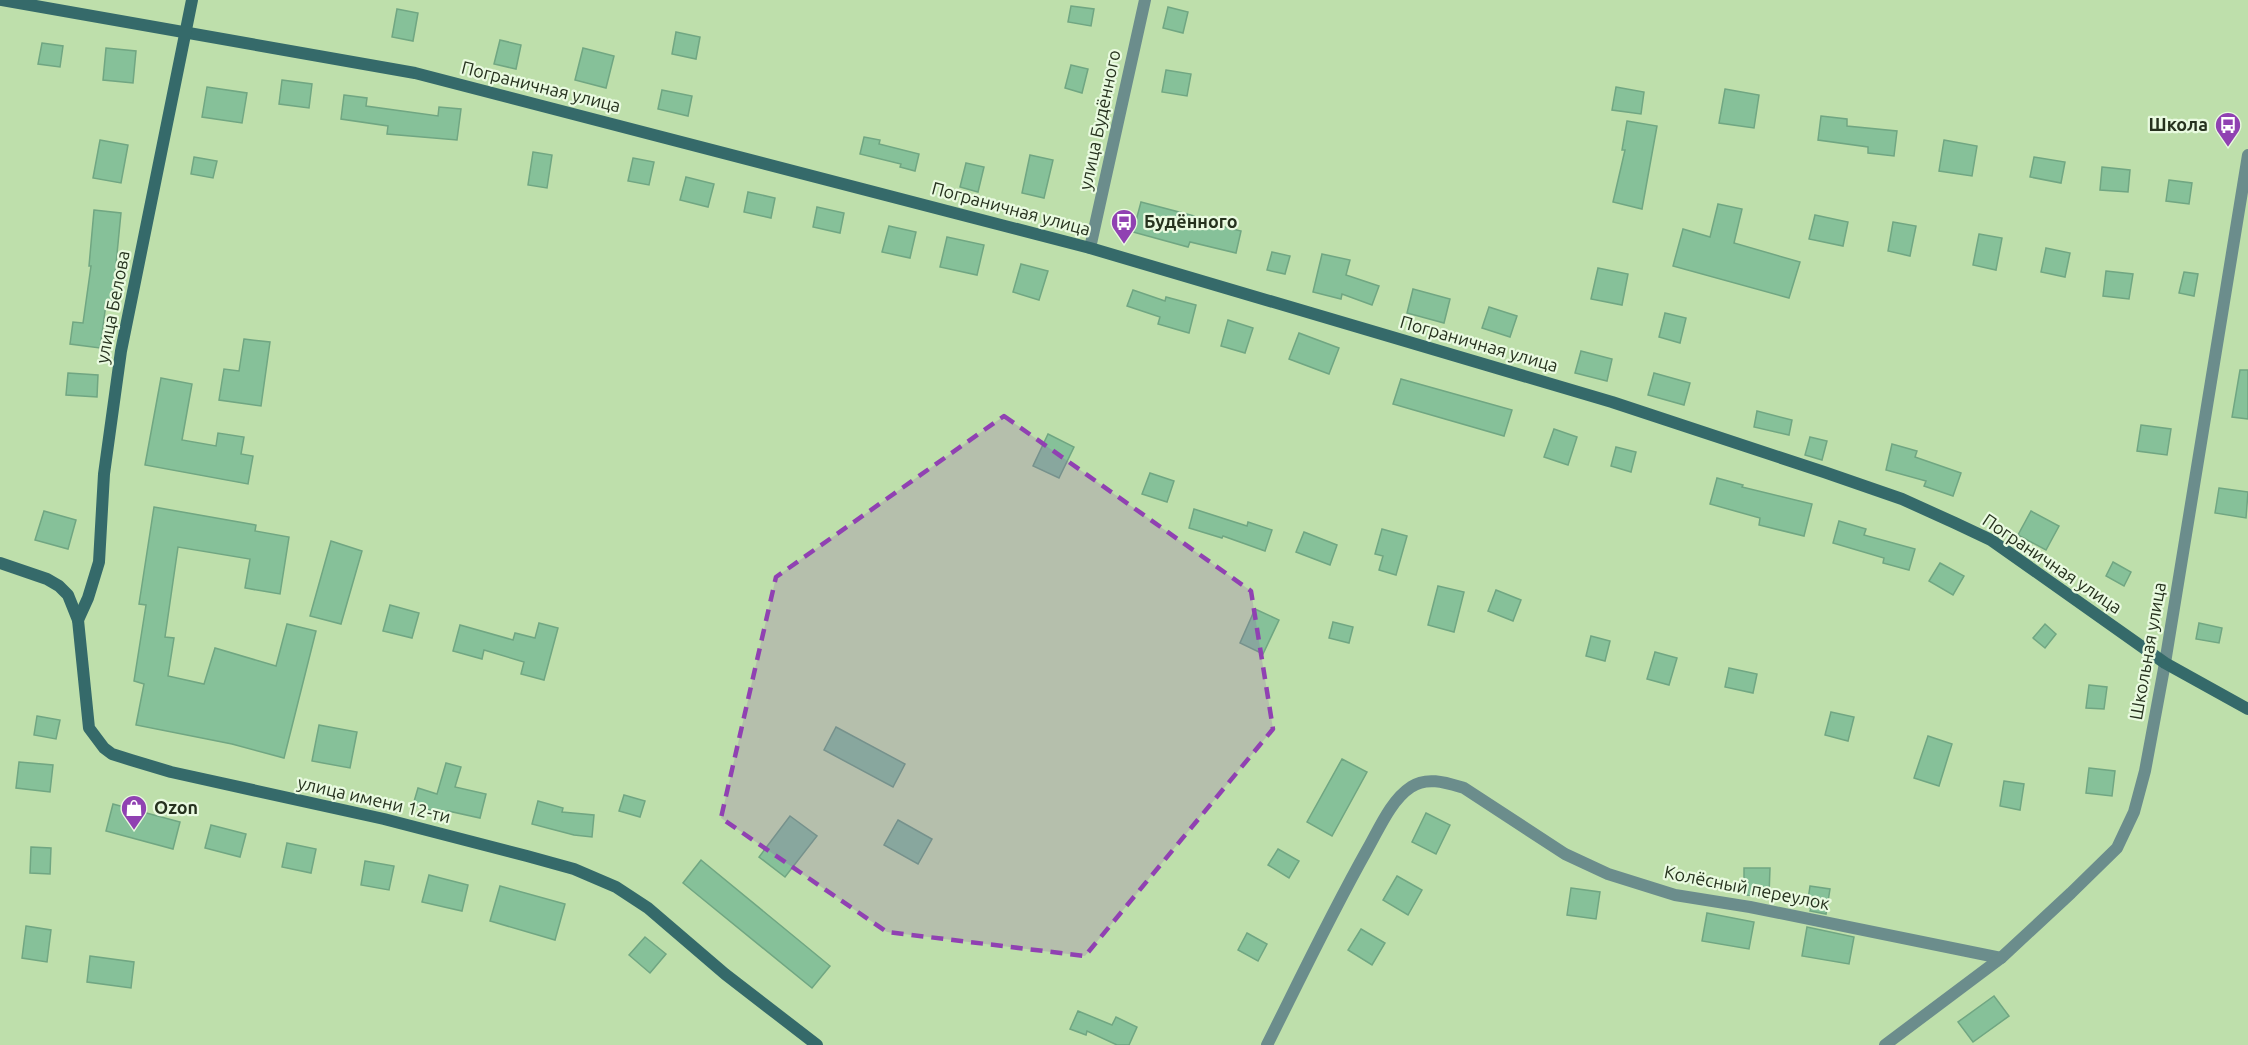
<svg xmlns="http://www.w3.org/2000/svg" width="2248" height="1045" viewBox="0 0 2248 1045" font-family="Ubuntu,sans-serif">
	<style>
		.building { fill: #86c199; stroke: #70a682; stroke-width: 1.5 }
		.lines { fill: none; stroke-linecap: round; stroke-linejoin: round }
		.street { stroke: #6b8d8c; stroke-width: 12 }
		.secondary { stroke: #356a6a; stroke-width: 12 }
		.marked { fill: #9041b2; fill-opacity: 0.2; stroke: #9041b2; stroke-width: 4.5; stroke-dasharray: 12 8; stroke-linejoin: round }
		.labels { text-anchor: middle; stroke-width: 4.5; stroke-linejoin: round; paint-order: stroke }
		.street-label { font-size: 18px; fill: #26321e; stroke: #e9fae0 }
		.poi-label { font-size: 18px; font-weight: bold; fill: #26321e; stroke: #e9fae0; text-anchor: start }
	</style>
	<rect width="100%" height="100%" fill="#bedfab"/>
	<g class="building">
		<polygon points="1071,6 1094,9 1091,26 1068,22"/>
		<polygon points="1168,7 1188,12 1183,33 1163,28"/>
		<polygon points="397,9 418,13 413,41 392,37"/>
		<polygon points="676,32 700,37 696,59 672,54"/>
		<polygon points="500,40 521,45 516,69 494,64"/>
		<polygon points="42,43 63,46 60,67 38,64"/>
		<polygon points="106,48 136,51 133,83 103,80"/>
		<polygon points="583,48 614,56 606,88 575,80"/>
		<polygon points="1071,65 1088,69 1082,93 1065,88"/>
		<polygon points="1166,70 1191,74 1187,96 1162,92"/>
		<polygon points="282,80 312,84 309,108 279,104"/>
		<polygon points="207,87 247,93 242,123 202,117"/>
		<polygon points="1616,87 1644,92 1641,114 1612,110"/>
		<polygon points="1725,89 1759,95 1754,128 1719,123"/>
		<polygon points="662,90 692,96 688,116 658,109"/>
		<polygon points="344,95 367,98 366,106 438,116 439,107 461,109 457,140 387,134 388,126 341,119"/>
		<polygon points="1821,116 1847,119 1847,126 1897,131 1894,156 1868,153 1868,147 1818,140"/>
		<polygon points="1627,121 1657,126 1642,209 1613,202 1625,150 1622,150"/>
		<polygon points="864,137 880,140 879,144 919,154 915,171 900,167 901,164 860,154"/>
		<polygon points="100,140 128,145 121,183 93,178"/>
		<polygon points="1944,140 1977,146 1972,176 1939,171"/>
		<polygon points="533,152 552,155 547,188 528,185"/>
		<polygon points="1030,155 1053,160 1044,198 1022,193"/>
		<polygon points="194,157 217,161 213,178 191,174"/>
		<polygon points="2034,157 2065,162 2061,183 2030,177"/>
		<polygon points="633,158 654,162 649,185 628,181"/>
		<polygon points="966,163 984,167 978,192 960,187"/>
		<polygon points="2102,167 2130,170 2128,192 2100,190"/>
		<polygon points="686,177 714,184 708,207 680,200"/>
		<polygon points="2169,180 2192,183 2189,204 2166,201"/>
		<polygon points="748,192 775,198 771,218 744,212"/>
		<polygon points="1141,202 1194,216 1197,220 1241,231 1236,253 1190,242 1188,247 1133,232"/>
		<polygon points="1718,204 1742,209 1734,243 1800,262 1789,298 1673,266 1683,229 1710,237"/>
		<polygon points="817,207 844,213 840,233 813,227"/>
		<polygon points="94,210 121,213 112,305 106,304 100,348 70,344 73,322 83,323 91,266 89,266"/>
		<polygon points="1815,215 1848,222 1843,246 1809,239"/>
		<polygon points="1893,222 1916,226 1910,256 1888,251"/>
		<polygon points="889,226 916,232 910,258 882,252"/>
		<polygon points="1979,234 2002,238 1996,270 1973,265"/>
		<polygon points="947,237 984,245 977,275 940,267"/>
		<polygon points="2046,248 2070,253 2065,277 2041,272"/>
		<polygon points="1272,252 1290,256 1285,274 1267,270"/>
		<polygon points="1322,254 1350,260 1346,275 1379,286 1372,305 1342,294 1341,299 1313,292"/>
		<polygon points="1021,264 1048,271 1039,300 1013,292"/>
		<polygon points="1598,268 1628,274 1622,305 1591,299"/>
		<polygon points="2106,271 2133,274 2129,299 2103,296"/>
		<polygon points="2184,272 2198,274 2194,296 2179,293"/>
		<polygon points="1413,289 1450,299 1444,323 1407,313"/>
		<polygon points="1133,290 1165,301 1166,297 1196,305 1189,333 1158,324 1160,317 1127,306"/>
		<polygon points="1489,307 1517,316 1510,337 1482,328"/>
		<polygon points="1665,313 1686,318 1680,343 1659,337"/>
		<polygon points="1228,320 1253,328 1245,353 1221,346"/>
		<polygon points="1299,333 1339,348 1329,374 1289,359"/>
		<polygon points="244,339 270,342 261,406 219,400 224,369 239,371"/>
		<polygon points="1581,351 1612,359 1607,381 1575,373"/>
		<polygon points="2240,370 2248,370 2248,419 2232,417"/>
		<polygon points="68,373 98,375 97,397 66,395"/>
		<polygon points="1654,373 1690,383 1684,405 1648,395"/>
		<polygon points="161,378 192,384 182,440 216,446 218,433 244,437 241,454 253,456 248,484 145,465"/>
		<polygon points="1401,379 1512,410 1504,436 1393,404"/>
		<polygon points="1757,411 1792,420 1789,435 1754,427"/>
		<polygon points="2141,425 2171,429 2167,455 2137,451"/>
		<polygon points="1554,429 1577,437 1568,465 1544,457"/>
		<polygon points="1048,434 1074,447 1059,478 1033,466"/>
		<polygon points="1810,437 1827,441 1822,460 1805,455"/>
		<polygon points="1892,444 1917,451 1915,457 1961,473 1953,496 1924,486 1926,481 1886,470"/>
		<polygon points="1616,447 1636,452 1631,472 1611,466"/>
		<polygon points="1150,473 1174,481 1167,502 1142,494"/>
		<polygon points="1717,478 1743,485 1742,487 1812,504 1804,536 1759,525 1760,518 1710,504"/>
		<polygon points="2219,488 2248,492 2246,518 2215,513"/>
		<polygon points="154,507 256,525 255,531 289,537 280,594 245,588 250,559 178,547 165,637 174,638 168,676 204,684 215,648 276,666 287,624 316,631 284,758 232,744 136,725 144,684 134,681 146,605 139,604"/>
		<polygon points="1194,509 1247,526 1248,522 1272,530 1265,551 1223,536 1222,538 1189,528"/>
		<polygon points="44,511 76,520 68,549 35,540"/>
		<polygon points="2031,511 2059,526 2046,550 2018,535"/>
		<polygon points="1839,521 1866,529 1864,535 1915,549 1909,570 1883,563 1884,558 1833,543"/>
		<polygon points="1382,529 1407,536 1396,575 1379,570 1383,556 1375,554"/>
		<polygon points="1304,532 1337,545 1330,565 1296,552"/>
		<polygon points="331,541 362,551 341,624 310,616"/>
		<polygon points="2113,562 2131,572 2124,586 2106,576"/>
		<polygon points="1940,563 1964,576 1953,595 1929,581"/>
		<polygon points="1438,586 1464,592 1454,632 1428,625"/>
		<polygon points="1496,590 1521,600 1513,621 1488,611"/>
		<polygon points="390,605 419,613 412,638 383,631"/>
		<polygon points="1255,609 1279,620 1263,654 1240,643"/>
		<polygon points="1333,622 1353,627 1349,643 1329,638"/>
		<polygon points="539,623 558,628 544,680 521,674 524,662 484,650 482,659 453,651 460,625 513,640 515,633 535,638"/>
		<polygon points="2199,623 2222,628 2219,643 2196,639"/>
		<polygon points="2045,624 2056,634 2045,648 2033,638"/>
		<polygon points="1591,636 1610,641 1605,661 1586,656"/>
		<polygon points="1655,652 1677,658 1669,685 1647,679"/>
		<polygon points="1729,668 1757,674 1753,693 1725,687"/>
		<polygon points="2089,685 2107,687 2104,709 2086,708"/>
		<polygon points="1831,712 1854,717 1848,741 1825,735"/>
		<polygon points="37,716 60,720 56,739 34,735"/>
		<polygon points="319,725 357,732 350,768 312,761"/>
		<polygon points="836,727 905,764 893,787 824,750"/>
		<polygon points="1928,736 1952,744 1939,786 1914,778"/>
		<polygon points="1342,759 1367,772 1332,836 1307,822"/>
		<polygon points="19,762 53,765 50,792 16,788"/>
		<polygon points="446,763 461,767 455,787 486,794 480,818 448,811 447,815 413,805 418,788 437,794"/>
		<polygon points="2089,768 2115,771 2112,796 2086,793"/>
		<polygon points="2004,781 2024,784 2020,810 2000,806"/>
		<polygon points="624,795 645,801 640,817 619,811"/>
		<polygon points="538,801 563,808 562,812 594,815 592,837 574,835 532,824"/>
		<polygon points="113,804 180,822 173,849 106,831"/>
		<polygon points="1426,813 1450,825 1436,854 1412,842"/>
		<polygon points="790,816 817,836 785,877 759,857"/>
		<polygon points="898,820 932,839 918,864 884,845"/>
		<polygon points="211,825 246,834 240,857 205,848"/>
		<polygon points="287,843 316,849 311,873 282,867"/>
		<polygon points="31,847 51,848 50,874 30,873"/>
		<polygon points="1278,849 1299,861 1289,878 1268,865"/>
		<polygon points="701,860 830,966 812,988 683,883"/>
		<polygon points="365,861 394,866 389,890 361,885"/>
		<polygon points="1744,868 1770,868 1769,896 1744,895"/>
		<polygon points="429,875 468,885 462,911 422,902"/>
		<polygon points="1397,876 1422,890 1408,915 1383,900"/>
		<polygon points="500,886 565,904 555,940 490,921"/>
		<polygon points="1810,886 1830,889 1826,914 1810,911 1811,908 1807,907"/>
		<polygon points="1571,888 1600,892 1596,919 1567,915"/>
		<polygon points="1707,913 1754,922 1749,949 1702,941"/>
		<polygon points="26,926 51,930 47,962 22,958"/>
		<polygon points="1807,927 1854,937 1849,964 1802,956"/>
		<polygon points="1361,929 1385,943 1372,965 1348,950"/>
		<polygon points="1247,933 1267,944 1258,961 1238,950"/>
		<polygon points="645,937 666,954 650,973 629,955"/>
		<polygon points="90,956 134,962 131,988 87,982"/>
		<polygon points="1994,996 2009,1016 1973,1042 1958,1022"/>
		<polygon points="1078,1011 1112,1025 1116,1017 1137,1027 1129,1045 1117,1045 1087,1031 1086,1035 1070,1029"/>
	</g>
	<g class="lines">
		<g class="street">
			<polyline points="1090,248 1145,0"/>
			<path d="M1267,1045c33,-66 64,-131 100,-195 12,-21 24,-50 44,-63 16,-11 36,-4 53,1l101,66 43,20 67,21 75,12 251,51"/>
			<polyline points="1885,1045 2001,958 2071,893 2117,848 2134,812 2145,771 2165,663 2248,155"/>
		</g>
		<g class="secondary">
			<polyline points="2,0 415,73 1090,248 1612,402 1824,472 1902,499 1955,523 1991,540 2165,663 2248,709"/>
			<polyline points="0,563 47,579 59,586 68,595 78,620 89,728 104,748 112,754 131,760 171,772 384,819 527,856 574,869 616,887 648,908 725,974 817,1045"/>
			<polyline points="78,620 88,598 99,562 104,474 121,351 192,0"/>
		</g>
	</g>
	<path class="marked" d="M1004,416l247,175 22,138 -188,227 -198,-24 -166,-114 55,-241z"/>
	<defs>
		<g id="bus-pin" transform="scale(1.35)"><path d="M0 17L-7.5 6A9.5 9.5 0 1 1 7.5 6Z" fill="#9041b2" stroke="#e9fae0"/><path d="M-5-6H5V4H4V6H2V4H-2V6H-4V4H-5ZM-3.5-4V0h7V-4ZM-3.5 1.2v1.5H-2V1.2ZM2 1.2v1.5H3.5V1.2Z" fill="#fff"/></g>
		<g id="shop-pin" transform="scale(1.35)"><path d="M0 17L-7.5 6A9.5 9.5 0 1 1 7.5 6Z" fill="#9041b2" stroke="#e9fae0"/><path d="M-5-2.5h2.3a2.7 3.5 0 0 1 5.4 0H5L5.5 6h-11ZM-1.5-2.5h3a1.5 2.3 0 0 0-3 0Z" fill="#fff"/></g>
	</defs>
	<g fill-rule="evenodd">
		<use href="#bus-pin" x="2228" y="125"/>
		<use href="#bus-pin" x="1124" y="222"/>
		<use href="#shop-pin" x="134" y="808"/>
	</g>
	<g class="labels">
		<g class="street-label">
			<text transform="translate(541 87) rotate(14)" y="6">Пограничная улица</text>
			<text transform="translate(1100 120) rotate(-78)" y="6">улица Будённого</text>
			<text transform="translate(1011 209) rotate(15)" y="6">Пограничная улица</text>
			<text transform="translate(113 307) rotate(-79)" y="6">улица Белова</text>
			<text transform="translate(1479 344) rotate(16)" y="6">Пограничная улица</text>
			<text transform="translate(2052 564) rotate(34)" y="6">Пограничная улица</text>
			<text transform="translate(2148 651) rotate(-80)" y="6">Школьная улица</text>
			<text transform="translate(374 800) rotate(13)" y="6">улица имени 12-ти</text>
			<text transform="translate(1747 888) rotate(11)" y="6">Колёсный переулок</text>
		</g>
		<g class="poi-label">
			<text x="2208" y="131" text-anchor="end">Школа</text>
			<text x="1144" y="228">Будённого</text>
			<text x="154" y="814">Ozon</text>
		</g>
	</g>
</svg>
